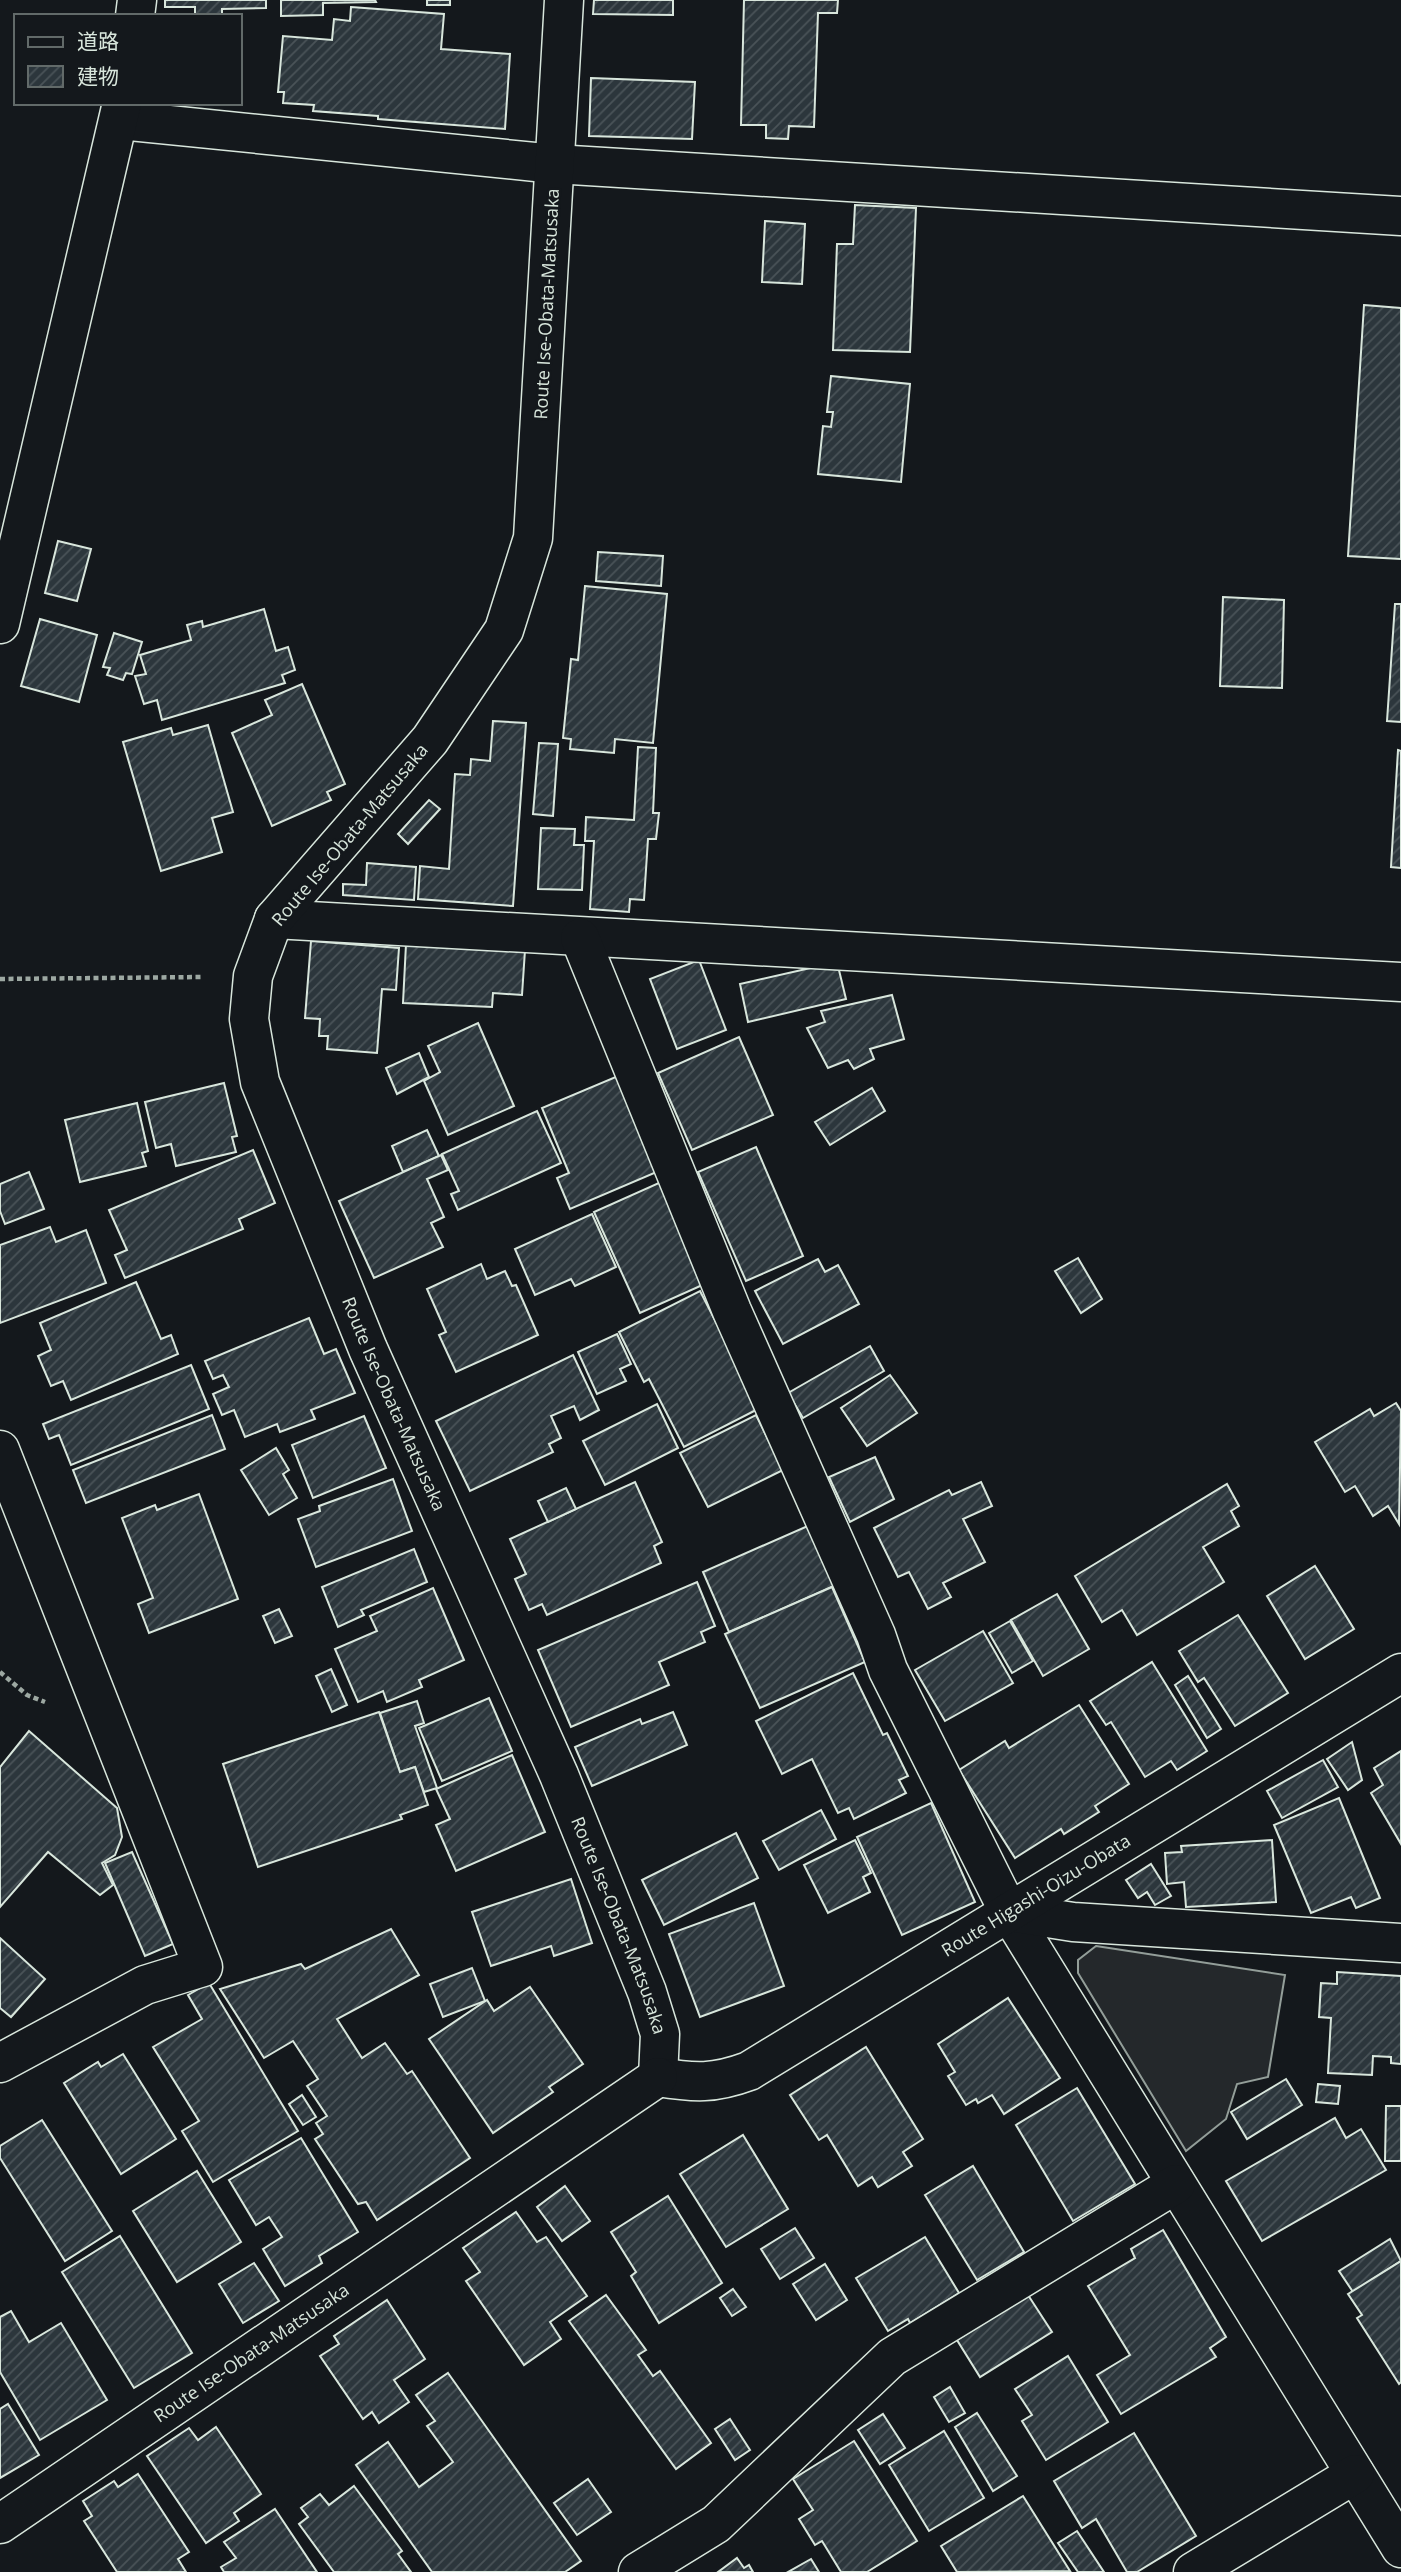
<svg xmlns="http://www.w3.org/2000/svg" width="1401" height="2572" viewBox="0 0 1401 2572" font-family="'Open Sans','Noto Sans JP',sans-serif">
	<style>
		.parking { fill: #24282b; stroke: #939e99; stroke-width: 2 }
		.building { fill: url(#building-hatch); stroke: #d8e6dc; stroke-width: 2 }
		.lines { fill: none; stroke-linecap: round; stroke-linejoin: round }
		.minor-casing { stroke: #d8e6dc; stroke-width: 41 }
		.major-casing { stroke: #d8e6dc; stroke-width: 41 }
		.path { stroke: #9da8a2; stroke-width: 4.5; stroke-dasharray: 5 3.5; stroke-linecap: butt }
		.minor { stroke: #14181c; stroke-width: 38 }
		.major { stroke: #14181c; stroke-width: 38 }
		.labels { text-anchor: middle; stroke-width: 5; stroke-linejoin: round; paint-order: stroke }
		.street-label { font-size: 18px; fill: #d8e6dc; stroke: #14181c }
	</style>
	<defs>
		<pattern id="building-hatch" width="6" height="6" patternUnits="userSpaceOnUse" patternTransform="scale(1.75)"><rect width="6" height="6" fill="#2c363c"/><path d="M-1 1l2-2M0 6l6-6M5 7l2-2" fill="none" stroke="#4a5358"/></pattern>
	</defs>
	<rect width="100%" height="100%" fill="#14181c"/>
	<polygon class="parking" points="1096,1946 1285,1975 1268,2077 1237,2084 1226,2119 1186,2151 1078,1973 1078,1960"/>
	<g class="building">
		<polygon points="165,0 266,0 266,8 222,9 222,16 195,16 195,7 165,7"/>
		<polygon points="281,0 375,0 376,2 323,3 323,15 281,16"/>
		<rect x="427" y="0" width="23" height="5"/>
		<polygon points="594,0 673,0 673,15 593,14"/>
		<polygon points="744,0 838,0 837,13 818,13 814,127 789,126 788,139 766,138 766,125 741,125"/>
		<polygon points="351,7 444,14 441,49 510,54 505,129 378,119 378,116 313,111 314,105 283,103 284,92 278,92 283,36 332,40 334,19 350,21"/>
		<polygon points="591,78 695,82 692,139 589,136"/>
		<polygon points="855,205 916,208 910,352 833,350 837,244 853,244"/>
		<polygon points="765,221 805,224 802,284 762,282"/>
		<polygon points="1364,305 1401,308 1401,559 1348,556"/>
		<polygon points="831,376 910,384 901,482 818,474 823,426 831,427 833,412 827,412"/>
		<polygon points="58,541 91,549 77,601 45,593"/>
		<polygon points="598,552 663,556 661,586 596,581"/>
		<polygon points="585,586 667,594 653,743 615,739 614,753 570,749 571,739 563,738 571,659 578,660"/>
		<polygon points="1223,597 1284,600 1282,688 1220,686"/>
		<polygon points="1395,604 1401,604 1401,722 1387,721"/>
		<polygon points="264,609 276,651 288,647 295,670 282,675 285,683 162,720 157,700 144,704 135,676 146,674 140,655 191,640 187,625 202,621 203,627"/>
		<polygon points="40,619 97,635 79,702 21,686"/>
		<polygon points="114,633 142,642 132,674 126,673 123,680 107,675 110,668 103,667"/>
		<polygon points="302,684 345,784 327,792 331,800 272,826 232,733 272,715 265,700"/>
		<polygon points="493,721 526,723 513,906 418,899 420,866 449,869 455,774 470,775 471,759 490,761"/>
		<polygon points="208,725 233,812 212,818 222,852 161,871 123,742 171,728 173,735"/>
		<polygon points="539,743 558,744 553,816 533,814"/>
		<polygon points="638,747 656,748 653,813 659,813 656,839 648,839 644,900 630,899 629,912 590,909 594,841 585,841 586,817 634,820"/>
		<polygon points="1398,750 1401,751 1401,868 1391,867"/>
		<polygon points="429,800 440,809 408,844 398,834"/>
		<polygon points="541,828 575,829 574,845 584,845 582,890 538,889"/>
		<polygon points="367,863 416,867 414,900 343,895 343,884 366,885"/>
		<polygon points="311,941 399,948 396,990 382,989 377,1053 327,1049 328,1036 319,1036 320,1019 305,1018"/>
		<polygon points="406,944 525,950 522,995 493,993 492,1007 403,1003"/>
		<polygon points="699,960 726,1030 677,1049 650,979"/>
		<polygon points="837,962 846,999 748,1022 740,984"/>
		<polygon points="892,995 904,1039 870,1049 874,1059 854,1069 848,1060 828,1068 807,1028 825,1022 821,1011"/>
		<polygon points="478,1023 514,1106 448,1135 424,1081 440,1072 428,1046"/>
		<polygon points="739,1037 773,1115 692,1150 658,1073"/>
		<polygon points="419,1053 429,1077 397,1094 386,1068"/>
		<polygon points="618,1076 659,1171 570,1209 557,1178 569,1173 542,1108"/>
		<polygon points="224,1083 237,1136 232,1137 236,1152 176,1166 171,1144 156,1148 145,1102"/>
		<polygon points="872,1088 885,1111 830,1145 815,1122"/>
		<polygon points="137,1103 148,1151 142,1153 146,1166 80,1182 65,1120"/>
		<polygon points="537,1111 561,1163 458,1210 451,1194 459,1191 442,1154"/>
		<polygon points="427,1130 439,1156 403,1172 392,1146"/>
		<polygon points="756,1147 803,1256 746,1281 698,1172"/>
		<polygon points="253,1150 275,1203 239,1219 243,1229 125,1278 115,1255 127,1250 109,1210"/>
		<polygon points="441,1155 448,1170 427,1179 444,1217 431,1223 443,1247 374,1278 339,1201"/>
		<polygon points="29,1172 44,1209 5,1224 0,1211 0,1184"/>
		<polygon points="661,1182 707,1283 640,1313 594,1212"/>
		<polygon points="592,1214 616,1267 575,1286 571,1279 535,1295 515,1249"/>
		<polygon points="50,1227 56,1242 86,1230 106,1283 0,1323 0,1245"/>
		<polygon points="1078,1258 1102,1299 1081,1313 1055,1271"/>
		<polygon points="818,1259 825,1272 838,1265 859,1304 783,1344 755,1291"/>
		<polygon points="481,1264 487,1279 505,1271 512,1286 516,1285 538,1335 456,1372 439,1335 446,1332 427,1289"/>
		<polygon points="136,1282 161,1339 171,1335 178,1354 71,1400 63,1381 51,1386 38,1356 51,1350 40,1323"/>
		<polygon points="700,1291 760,1408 684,1447 649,1379 644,1382 619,1332"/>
		<polygon points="309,1318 324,1354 336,1349 355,1393 311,1410 315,1419 280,1432 277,1424 245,1437 234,1410 222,1415 213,1394 229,1387 223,1375 213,1379 205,1361"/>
		<polygon points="617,1334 631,1364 620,1369 626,1381 597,1394 578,1352"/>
		<polygon points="870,1346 884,1371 803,1418 788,1393"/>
		<polygon points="573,1355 599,1410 580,1420 574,1406 551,1416 561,1438 549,1444 553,1452 470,1491 436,1421"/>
		<polygon points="191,1365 209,1409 71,1465 59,1435 49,1439 43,1424"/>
		<polygon points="890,1375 917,1413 867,1446 841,1408"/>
		<polygon points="1396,1403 1401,1411 1399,1524 1388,1506 1373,1516 1355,1486 1345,1492 1315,1442 1370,1409 1374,1416"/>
		<polygon points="657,1404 678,1448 605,1485 583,1441"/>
		<polygon points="212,1415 225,1449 86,1503 73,1470"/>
		<polygon points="756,1415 783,1470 708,1507 680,1453"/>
		<polygon points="364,1416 386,1468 313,1498 292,1445"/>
		<polygon points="276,1448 289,1470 283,1474 297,1498 269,1515 241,1470"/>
		<polygon points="875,1457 894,1499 850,1522 829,1477"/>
		<polygon points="393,1479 412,1531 316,1567 298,1519 320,1511 319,1506"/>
		<polygon points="635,1482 662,1542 654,1546 661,1563 547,1615 542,1604 529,1610 515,1579 526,1574 510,1539"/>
		<polygon points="981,1482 992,1506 963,1519 985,1562 943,1583 951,1597 928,1609 909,1572 898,1577 874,1528 949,1490 952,1495"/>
		<polygon points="1227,1484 1239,1506 1231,1511 1239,1526 1203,1547 1224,1582 1137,1635 1122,1610 1102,1622 1075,1576"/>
		<polygon points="566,1488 576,1509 548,1522 538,1501"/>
		<polygon points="199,1494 238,1599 149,1633 138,1604 153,1598 122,1518 155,1505 157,1510"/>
		<polygon points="810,1525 836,1585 729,1632 703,1572"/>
		<polygon points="414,1549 427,1582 361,1610 364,1615 338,1627 322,1587"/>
		<polygon points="1315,1566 1354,1629 1305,1659 1267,1596"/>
		<polygon points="697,1582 715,1626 701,1632 705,1642 659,1662 669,1685 571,1727 538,1650"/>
		<polygon points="832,1587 865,1662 760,1708 725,1634"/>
		<polygon points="433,1588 464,1660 419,1680 422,1687 387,1702 383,1691 358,1702 335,1649 377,1631 370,1616"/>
		<polygon points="1057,1594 1089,1649 1043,1676 1011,1620"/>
		<polygon points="279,1609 292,1636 275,1643 263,1616"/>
		<polygon points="1238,1615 1288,1693 1235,1726 1204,1678 1198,1682 1179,1651"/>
		<polygon points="1010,1621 1033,1661 1012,1673 989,1633"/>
		<polygon points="983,1631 1013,1683 945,1721 915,1670"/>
		<polygon points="1152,1662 1207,1751 1177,1770 1171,1761 1145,1777 1111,1722 1106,1725 1090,1701"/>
		<polygon points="331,1669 347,1705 332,1712 316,1676"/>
		<polygon points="853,1673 883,1735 887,1733 908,1776 899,1780 906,1793 854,1819 849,1808 838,1813 812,1759 782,1774 756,1721"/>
		<polygon points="1188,1676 1221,1729 1207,1738 1175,1685"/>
		<polygon points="489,1698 512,1751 442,1781 419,1728"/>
		<polygon points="417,1701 424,1723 415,1726 437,1788 424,1792 415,1767 400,1772 380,1713"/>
		<polygon points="1079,1705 1129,1784 1095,1806 1099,1812 1064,1834 1061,1829 1015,1858 959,1770 1005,1741 1009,1748"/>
		<polygon points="379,1712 400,1772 415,1767 428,1805 400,1815 402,1819 258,1867 223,1764"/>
		<polygon points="673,1712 687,1745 592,1786 575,1747 640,1719 642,1724"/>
		<polygon points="29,1731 117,1808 122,1837 115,1855 102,1863 113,1885 100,1895 48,1852 0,1907 0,1767"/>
		<polygon points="1352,1742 1362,1780 1348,1790 1327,1759"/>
		<polygon points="1401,1751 1401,1844 1371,1793 1383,1785 1374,1768"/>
		<polygon points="512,1755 545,1832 456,1871 436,1825 450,1819 436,1789"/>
		<polygon points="1323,1760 1338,1787 1282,1818 1267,1791"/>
		<polygon points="1339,1798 1380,1898 1356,1908 1351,1897 1311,1913 1274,1825"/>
		<polygon points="931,1803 975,1902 902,1935 857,1837"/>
		<polygon points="821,1810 836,1839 779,1870 763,1841"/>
		<polygon points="736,1833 758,1878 664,1925 642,1880"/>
		<polygon points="855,1840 871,1873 863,1877 870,1892 828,1913 804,1865"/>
		<polygon points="1272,1840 1276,1902 1186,1907 1184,1882 1167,1884 1165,1853 1182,1852 1181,1846"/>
		<polygon points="132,1852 173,1944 145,1956 105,1863"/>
		<polygon points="1151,1864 1171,1896 1155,1905 1147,1892 1138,1898 1126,1880"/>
		<polygon points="571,1879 592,1943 554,1956 551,1946 491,1966 472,1912"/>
		<polygon points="754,1903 784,1986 700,2017 669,1934"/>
		<polygon points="391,1929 419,1975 337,2019 362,2058 385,2043 407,2074 412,2071 470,2158 377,2220 366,2202 358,2204 315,2139 323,2134 316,2123 327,2116 307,2086 318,2079 293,2041 264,2058 220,1989 301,1964 305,1969"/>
		<polygon points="0,1938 45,1979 11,2017 0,2008"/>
		<polygon points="472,1968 485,2001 443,2017 430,1984"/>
		<polygon points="1337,1972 1401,1976 1401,2064 1391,2063 1391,2057 1373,2056 1372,2075 1328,2073 1331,2018 1319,2017 1321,1983 1337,1984"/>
		<polygon points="209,1983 298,2131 213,2182 182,2131 199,2121 153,2047 202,2019 188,1995"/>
		<polygon points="530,1987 583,2064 549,2087 553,2092 493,2133 429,2039 487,2000 494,2011"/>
		<polygon points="1008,1998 1060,2078 1004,2114 992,2095 978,2103 976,2099 966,2105 948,2076 955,2072 938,2044"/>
		<polygon points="866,2047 923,2139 903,2152 912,2166 878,2187 872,2177 858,2186 827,2135 819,2140 790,2095"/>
		<polygon points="123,2054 176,2139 121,2174 64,2083 98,2062 101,2067"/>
		<polygon points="1286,2079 1302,2105 1247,2139 1231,2112"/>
		<polygon points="1318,2084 1340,2086 1338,2104 1316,2102"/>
		<polygon points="1077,2088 1135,2184 1073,2221 1016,2125"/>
		<polygon points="302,2095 316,2117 303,2125 289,2104"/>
		<polygon points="1386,2106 1401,2106 1401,2161 1385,2161"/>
		<polygon points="1335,2118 1346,2138 1361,2129 1386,2170 1262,2241 1226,2181"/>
		<polygon points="42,2120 112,2231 65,2261 0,2158 0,2146"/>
		<polygon points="743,2135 788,2209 726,2247 680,2174"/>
		<polygon points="301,2138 358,2232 319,2256 322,2263 285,2286 263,2249 282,2237 269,2217 256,2225 229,2180"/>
		<polygon points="973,2166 1024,2252 977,2280 925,2195"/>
		<polygon points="197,2171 241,2242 177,2282 133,2211"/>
		<polygon points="565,2186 590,2221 562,2241 537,2207"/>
		<polygon points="668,2196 722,2283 659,2323 631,2276 636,2272 611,2232"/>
		<polygon points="516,2212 537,2242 546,2237 587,2296 550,2322 561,2339 524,2365 466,2281 480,2272 463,2248"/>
		<polygon points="795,2228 814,2258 780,2279 761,2249"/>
		<polygon points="1163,2230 1226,2337 1210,2348 1216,2357 1121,2414 1097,2375 1130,2355 1088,2286 1135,2258 1131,2249"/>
		<polygon points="120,2236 192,2353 134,2388 62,2272"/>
		<polygon points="925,2237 959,2293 910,2323 908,2319 888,2331 856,2278"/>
		<polygon points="1390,2239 1401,2261 1353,2292 1339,2271"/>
		<polygon points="1401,2261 1401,2382 1399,2384 1357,2318 1362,2315 1348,2294"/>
		<polygon points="254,2263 279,2301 243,2323 219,2284"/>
		<polygon points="825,2264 847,2300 816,2320 793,2284"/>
		<polygon points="733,2289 746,2307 732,2316 720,2298"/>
		<polygon points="606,2295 646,2350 638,2355 653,2376 660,2371 711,2443 676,2469 569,2321"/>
		<polygon points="1028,2295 1052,2332 980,2377 957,2340"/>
		<polygon points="387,2300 425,2359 394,2380 409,2402 379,2423 372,2412 363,2419 320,2356 339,2344 334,2336"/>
		<polygon points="11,2311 29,2342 61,2323 107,2400 40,2440 0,2372 0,2317"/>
		<polygon points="1068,2356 1108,2422 1046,2460 1022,2421 1032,2415 1015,2389"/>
		<polygon points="448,2373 581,2561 565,2572 432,2572 356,2465 388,2442 419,2487 453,2462 427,2426 435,2421 416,2395"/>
		<polygon points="950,2387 965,2413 949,2422 934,2397"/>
		<polygon points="8,2404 39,2455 0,2478 0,2409"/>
		<polygon points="977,2413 1017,2476 993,2491 955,2427"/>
		<polygon points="883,2414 905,2448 880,2464 858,2430"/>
		<polygon points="730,2419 750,2450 735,2460 715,2429"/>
		<polygon points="216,2427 261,2494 234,2513 239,2521 206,2543 147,2456 189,2428 198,2440"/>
		<polygon points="944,2431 984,2498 929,2531 889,2465"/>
		<polygon points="1134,2433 1196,2536 1137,2572 1127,2572 1096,2519 1082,2528 1054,2481"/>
		<polygon points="854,2441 917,2541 867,2572 841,2572 822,2541 815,2545 799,2519 813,2510 793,2479"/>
		<polygon points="138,2474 189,2552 178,2559 186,2572 117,2572 84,2521 92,2516 83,2501 114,2481 118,2487"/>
		<polygon points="588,2479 611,2512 577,2535 554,2503"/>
		<polygon points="354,2486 402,2551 398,2554 411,2572 334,2572 299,2524 308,2517 301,2508 320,2494 329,2505"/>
		<polygon points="1023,2496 1070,2571 957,2572 941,2546"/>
		<polygon points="275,2509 317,2572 224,2572 221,2567 236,2558 224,2542"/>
		<polygon points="1077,2531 1104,2572 1078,2572 1058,2543"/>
		<polygon points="737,2558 744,2568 749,2565 753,2572 718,2572"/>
		<polygon points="811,2559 819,2572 788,2572"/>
	</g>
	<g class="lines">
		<g class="minor-casing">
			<g id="minor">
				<polyline points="135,16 137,0"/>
				<polyline points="120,120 555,164 1401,216"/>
				<polyline points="0,624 122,103"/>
				<polyline points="274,919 1401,982"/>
				<polyline points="580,938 732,1311 876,1635 888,1670 1009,1912 1401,2548"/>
				<polyline points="0,1450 203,1967 145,1985 0,2063"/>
				<polyline points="1009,1912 1073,1922 1401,1943"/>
				<polyline points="638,2572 716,2524 892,2357 1176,2184"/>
				<polyline points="1193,2572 1355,2474"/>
			</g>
		</g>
		<g class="major-casing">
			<g id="major">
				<path id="s1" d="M564,0l-31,538 -29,92 -74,110 -156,179 -21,57 -4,43 11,63 108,267 191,426 88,217 13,42 -2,43"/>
				<path id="s2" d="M658,2077c37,6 56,7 91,-6l652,-398"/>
				<path id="s3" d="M0,2524l658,-447"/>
			</g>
		</g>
		<g class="path">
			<polyline points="0,979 203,977"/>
			<polyline points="0,1672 27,1695 45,1702"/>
		</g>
		<use href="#minor" class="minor"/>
		<use href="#major" class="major"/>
	</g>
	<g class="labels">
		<g class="street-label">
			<text transform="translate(547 304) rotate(-87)" y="6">Route Ise-Obata-Matsusaka</text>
			<text transform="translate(350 835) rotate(-50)" y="6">Route Ise-Obata-Matsusaka</text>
			<text dy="6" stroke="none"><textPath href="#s1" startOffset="1522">Route Ise-Obata-Matsusaka</textPath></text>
			<text dy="6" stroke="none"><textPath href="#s2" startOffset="429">Route Higashi-Oizu-Obata</textPath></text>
			<text dy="6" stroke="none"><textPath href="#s1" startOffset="2090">Route Ise-Obata-Matsusaka</textPath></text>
			<text dy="6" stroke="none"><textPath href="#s3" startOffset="304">Route Ise-Obata-Matsusaka</textPath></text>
		</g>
	</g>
	<rect x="14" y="14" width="228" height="91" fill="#14181c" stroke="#626a69" stroke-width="2"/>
	<rect x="28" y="37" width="35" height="10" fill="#14181c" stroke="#626a69" stroke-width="2"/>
	<text x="77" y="49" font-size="21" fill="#d8e6dc">道路</text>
	<rect x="28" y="66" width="35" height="21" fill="url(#building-hatch)" stroke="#626a69" stroke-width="2"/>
	<text x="77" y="84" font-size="21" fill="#d8e6dc">建物</text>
</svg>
